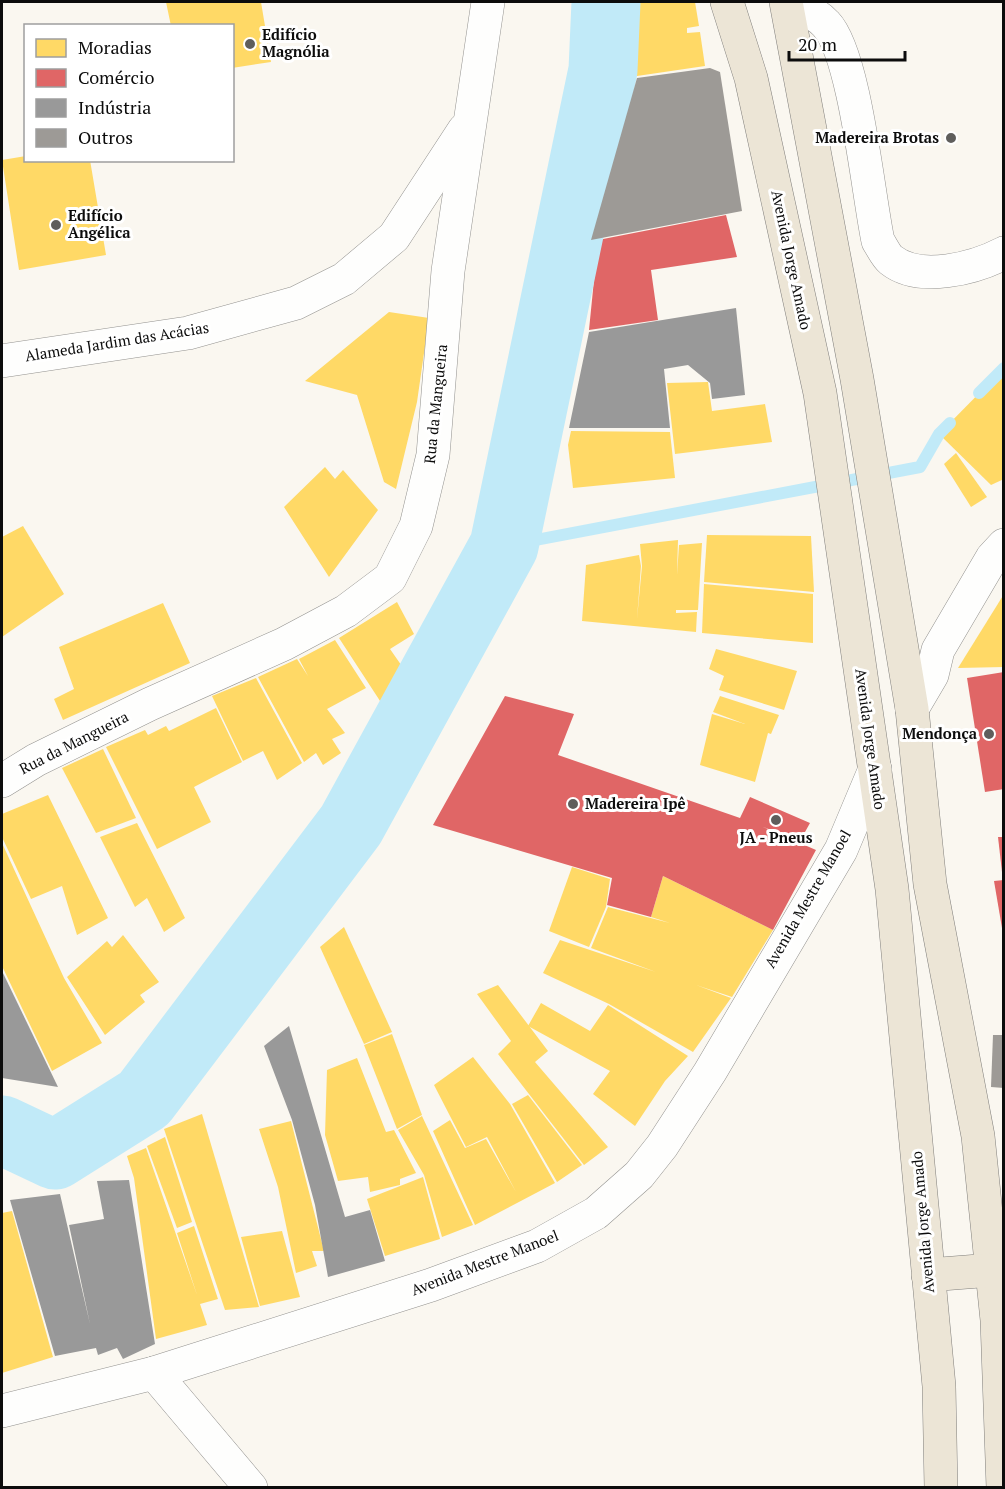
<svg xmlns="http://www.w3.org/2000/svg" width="1005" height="1489" viewBox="0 0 1005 1489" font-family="'PT Serif',serif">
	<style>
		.homes { fill: #ffd966 }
		.shops { fill: #e06666 }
		.industry { fill: #999 }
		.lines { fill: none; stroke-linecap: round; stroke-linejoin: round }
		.stream { stroke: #c1eaf8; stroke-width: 12 }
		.river { stroke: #c1eaf8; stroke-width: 69 }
		.building { fill: #9d9a96 }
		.minor-casing { stroke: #93928f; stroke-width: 34 }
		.major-casing { stroke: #807f7c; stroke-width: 34 }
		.minor { stroke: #fefefd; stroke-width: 33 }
		.major { stroke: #ece5d6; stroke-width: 33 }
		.poi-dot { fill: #5f5e5c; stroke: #fff; stroke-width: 2 }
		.labels { text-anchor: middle; stroke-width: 6; stroke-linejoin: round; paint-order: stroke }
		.poi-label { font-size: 15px; font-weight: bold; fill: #0c0c0c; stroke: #fff; text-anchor: start }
		.street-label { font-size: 15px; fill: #0c0c0c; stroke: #fff }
	</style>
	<rect width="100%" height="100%" fill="#faf7f0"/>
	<g class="homes">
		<polygon points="166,2 261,2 271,62 232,68 232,26 171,26"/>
		<polygon points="633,2 695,2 699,26 687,28 687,33 700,32 705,66 637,76 632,28 636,27"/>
		<polygon points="26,156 26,160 90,160 106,255 19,270 2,160"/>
		<polygon points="389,312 429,318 417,402 396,489 384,482 357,395 305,381"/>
		<polygon points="1004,368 1004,479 991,485 939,434"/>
		<polygon points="708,382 712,411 765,404 772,442 675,454 667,383"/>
		<polygon points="571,431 670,432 675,478 573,488 568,445"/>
		<polygon points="956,453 987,497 971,507 944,464"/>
		<polygon points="325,467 335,479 343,470 378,510 329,577 284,507"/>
		<polygon points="23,526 64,594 2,637 2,537"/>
		<polygon points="707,535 811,536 814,592 704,582"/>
		<polygon points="678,540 677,575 679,545 702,543 698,610 676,610 676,613 697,612 696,632 582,621 586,565 639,555 641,566 637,619 642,566 640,544"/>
		<polygon points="704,584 813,594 813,643 702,633"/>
		<polygon points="1004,594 1004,667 958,668"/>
		<polygon points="397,602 414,634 390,649 413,682 382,704 339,638"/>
		<polygon points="163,603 190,663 63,720 54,699 74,689 59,647"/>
		<polygon points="335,640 366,688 327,709 345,733 332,739 341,753 323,765 316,753 304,762 258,677 297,659 308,676 299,659"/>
		<polygon points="716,649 797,671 784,710 719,690 724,676 709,669"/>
		<polygon points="256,678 302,763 277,780 263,751 243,761 212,696"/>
		<polygon points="720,696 779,715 771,734 768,733 755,782 700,765 712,714 745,724 713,712"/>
		<polygon points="216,708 242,762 194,787 211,822 157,849 106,747 145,730 148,735 166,726 169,731"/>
		<polygon points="103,749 136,818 96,833 62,768"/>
		<polygon points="48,795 108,918 77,935 62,886 31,899 2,837 2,814"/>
		<polygon points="137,823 185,918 164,932 147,898 135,907 100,837"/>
		<polygon points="2,843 64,978 102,1043 52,1071 2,966"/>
		<polygon points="572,867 610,879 606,907 589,947 549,931"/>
		<polygon points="663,876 773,930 732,997 696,985 731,998 693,1052 609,1004 543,973 560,940 656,972 591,948 608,907 670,923 651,917"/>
		<polygon points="344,927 392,1032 364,1044 320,947"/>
		<polygon points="123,935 159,982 140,995 145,1002 105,1035 67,977 107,941 112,947"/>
		<polygon points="498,985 548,1051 535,1062 608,1147 584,1165 498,1054 511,1041 477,994"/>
		<polygon points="541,1003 590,1031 608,1005 688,1056 665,1081 635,1126 593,1094 610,1071 528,1026"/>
		<polygon points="392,1034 422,1115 397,1129 364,1045"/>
		<polygon points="473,1057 510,1104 555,1183 475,1225 433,1131 450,1120 465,1148 486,1139 516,1192 487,1137 466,1147 434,1085"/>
		<polygon points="357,1058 386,1132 394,1130 416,1173 400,1179 400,1185 370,1192 368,1177 338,1181 325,1135 327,1070"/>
		<polygon points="528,1095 582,1165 557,1182 512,1104"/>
		<polygon points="202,1114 259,1307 225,1310 164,1129"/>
		<polygon points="422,1116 473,1225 442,1237 424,1175 398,1130"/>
		<polygon points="291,1121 324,1251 312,1251 317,1266 296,1273 278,1187 259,1129"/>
		<polygon points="165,1137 192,1222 177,1228 147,1146"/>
		<polygon points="146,1148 197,1295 177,1233 194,1226 218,1299 200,1304 207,1325 156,1339 134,1178 127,1156"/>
		<polygon points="423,1177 440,1239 385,1256 367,1199"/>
		<polygon points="12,1211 53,1357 2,1373 2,1213"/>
		<polygon points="282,1231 300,1297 260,1306 241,1237"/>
	</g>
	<g class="shops">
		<polygon points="726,215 737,257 651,270 658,320 589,330 598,240"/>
		<polygon points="1004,672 1004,789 985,792 967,678"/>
		<polygon points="505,696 574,714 558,755 740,818 750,797 810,823 800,841 761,826 816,850 773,930 663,876 651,917 607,905 612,878 433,825"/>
		<polygon points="998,837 1004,837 1004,872 1002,872"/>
		<polygon points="1004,880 1004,928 1002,928 994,881"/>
	</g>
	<g class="industry">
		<polygon points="736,308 745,395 712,399 710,383 688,365 664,369 670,428 569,428 589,332"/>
		<polygon points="2,971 58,1087 2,1078"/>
		<polygon points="289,1026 345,1217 370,1210 385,1261 328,1277 315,1205 292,1120 264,1046"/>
		<polygon points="129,1180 155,1344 123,1359 117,1348 98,1355 96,1348 55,1356 10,1200 60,1194 90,1324 69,1225 104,1219 97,1181"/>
	</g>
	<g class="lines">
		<g class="stream">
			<polyline points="979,393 1004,368"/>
			<polyline points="504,546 920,467 939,434 950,423"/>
		</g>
		<polyline class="river" points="2,1130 55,1155 144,1099 351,825 504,546 603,70 606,2"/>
	</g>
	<g class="building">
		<polygon points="710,68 720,72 742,211 591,240 637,78"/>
		<polygon points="993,1035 1004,1035 1004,1088 991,1087"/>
	</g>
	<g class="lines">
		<g class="minor-casing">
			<g id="minor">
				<path d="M792,2c11,6 25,12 34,22 29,30 42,170 52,217 4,6 8,15 13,19 29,23 84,8 113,-7"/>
				<polyline points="2,361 188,333 296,303 344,279 394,237 464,130"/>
				<polyline points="912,709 932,675 938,650 992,558 1004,545"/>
				<polyline points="2,781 36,760 150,704 284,644 346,611 390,578 416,526 433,455 448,271 488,2"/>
				<polyline points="154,1373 251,1488"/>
				<polyline points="2,1411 154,1373 431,1285 537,1246 596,1213 639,1175 662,1146 710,1072 841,850 875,769"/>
			</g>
		</g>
		<g class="major-casing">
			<g id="major">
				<polyline points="727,2 751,78 820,393 892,889 939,1386 941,1488"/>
				<polyline points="786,2 857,379 912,709 930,884 978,1136 997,1320 1003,1488"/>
				<polyline points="928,1275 992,1270 1004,1276"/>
			</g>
		</g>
		<use href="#minor" class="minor"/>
		<use href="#major" class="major"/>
	</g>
	<g class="poi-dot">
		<circle cx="250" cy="44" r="6"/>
		<circle cx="951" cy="138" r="6"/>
		<circle cx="56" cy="225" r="6"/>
		<circle cx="989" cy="734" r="6"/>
		<circle cx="573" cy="804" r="6"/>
		<circle cx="776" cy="820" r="6"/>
	</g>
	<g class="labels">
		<g class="poi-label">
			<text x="262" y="40">Edifício<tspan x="262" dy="17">Magnólia</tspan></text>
			<text x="939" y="143" text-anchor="end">Madereira Brotas</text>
			<text x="68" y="221">Edifício<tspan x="68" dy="17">Angélica</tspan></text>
			<text x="977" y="739" text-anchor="end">Mendonça</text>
			<text x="585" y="809">Madereira Ipê</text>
			<text x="776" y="843" text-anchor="middle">JA - Pneus</text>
		</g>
		<g class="street-label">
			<text transform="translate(791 260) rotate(78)" y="5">Avenida Jorge Amado</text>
			<text transform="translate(117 342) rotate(-9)" y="5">Alameda Jardim das Acácias</text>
			<text transform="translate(436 404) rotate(-84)" y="5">Rua da Mangueira</text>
			<text transform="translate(870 739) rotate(82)" y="5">Avenida Jorge Amado</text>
			<text transform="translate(74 743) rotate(-27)" y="5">Rua da Mangueira</text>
			<text transform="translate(808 899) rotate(-60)" y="5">Avenida Mestre Manoel</text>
			<text transform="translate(923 1222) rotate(-95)" y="5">Avenida Jorge Amado</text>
			<text transform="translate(485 1263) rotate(-21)" y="5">Avenida Mestre Manoel</text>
		</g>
	</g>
	<rect width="1005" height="1489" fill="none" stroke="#0c0c0c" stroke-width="6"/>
	<rect x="24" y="24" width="210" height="138" fill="#ffffff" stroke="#9e9e9e" stroke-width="1.5"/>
	<rect x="36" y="39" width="30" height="18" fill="#ffd966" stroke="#9e9e9e" stroke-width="1.5"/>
	<text x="78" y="54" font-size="18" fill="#0c0c0c">Moradias</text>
	<rect x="36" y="69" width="30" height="18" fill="#e06666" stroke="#9e9e9e" stroke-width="1.5"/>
	<text x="78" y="84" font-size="18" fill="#0c0c0c">Comércio</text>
	<rect x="36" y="99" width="30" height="18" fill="#999999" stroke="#9e9e9e" stroke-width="1.5"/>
	<text x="78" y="114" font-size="18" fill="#0c0c0c">Indústria</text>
	<rect x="36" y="129" width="30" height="18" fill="#9d9a96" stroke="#9e9e9e" stroke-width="1.5"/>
	<text x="78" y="144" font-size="18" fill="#0c0c0c">Outros</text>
	<path d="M789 51v9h116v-9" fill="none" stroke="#0c0c0c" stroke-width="3"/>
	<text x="798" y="51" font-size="18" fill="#0c0c0c" stroke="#ffffff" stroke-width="4.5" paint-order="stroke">20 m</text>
</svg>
